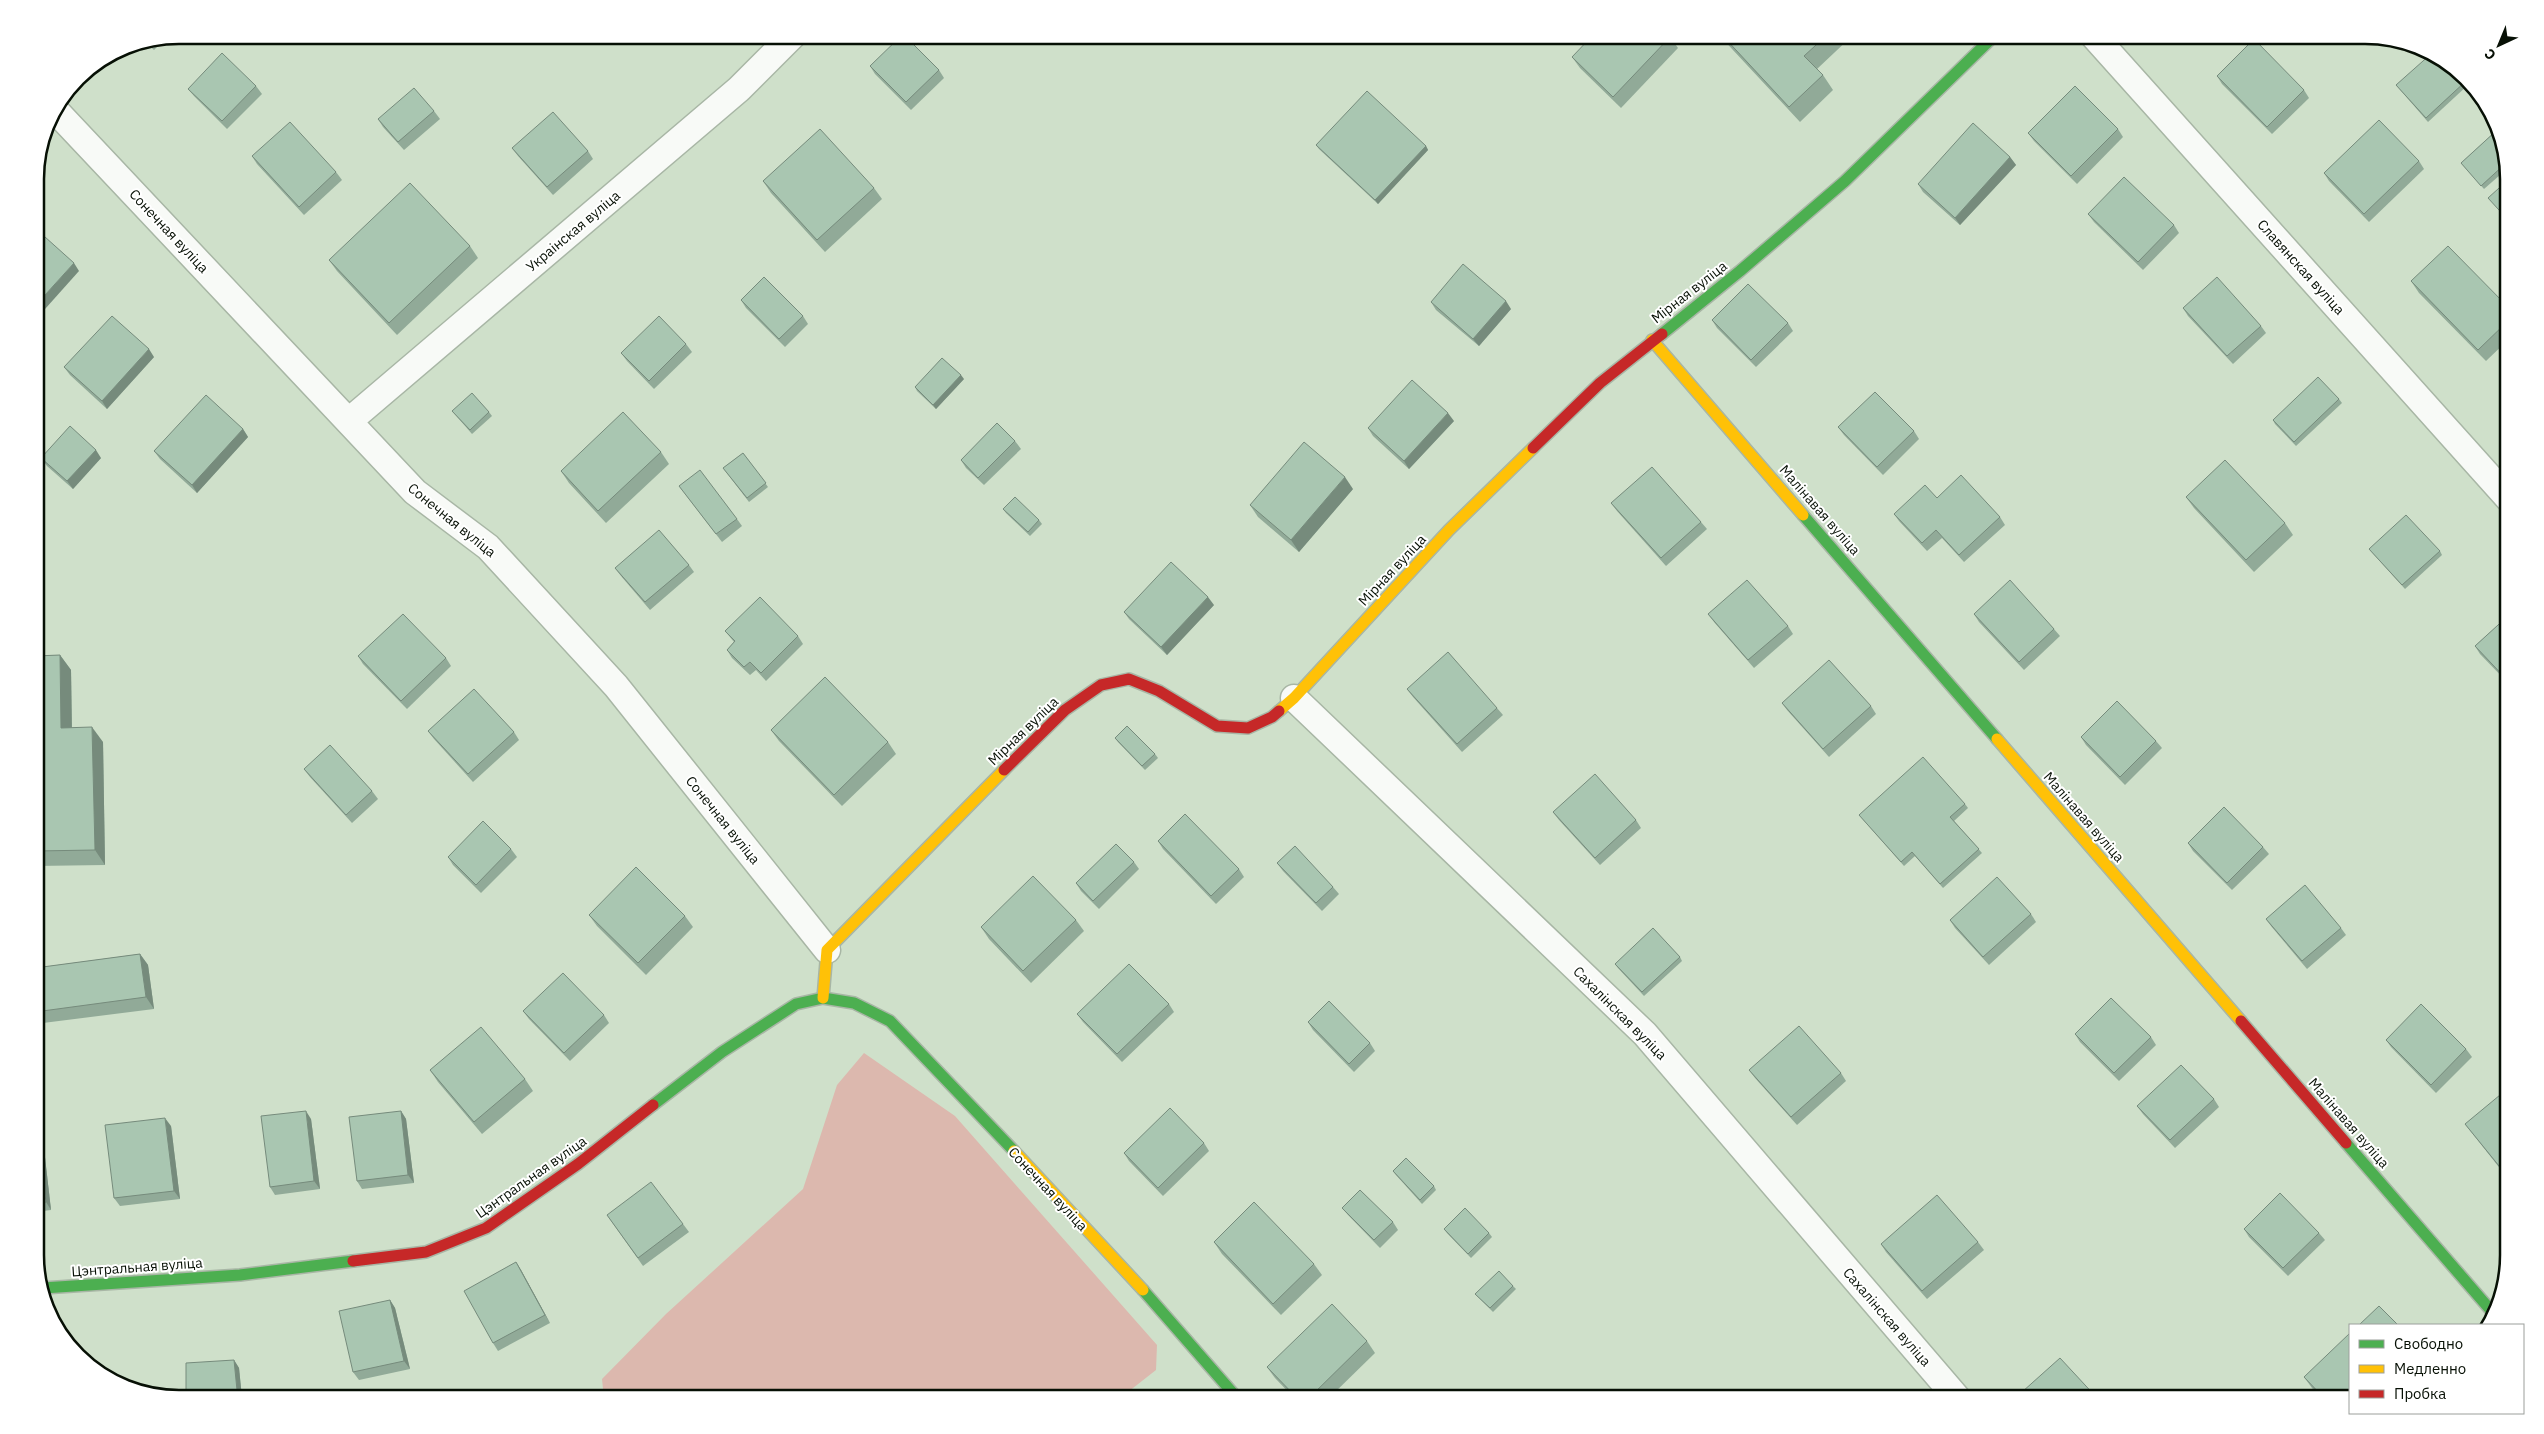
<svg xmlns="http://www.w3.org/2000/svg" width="2544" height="1434" viewBox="0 0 2544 1434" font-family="'IBM Plex Sans',sans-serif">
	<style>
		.green { fill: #dcb8ae }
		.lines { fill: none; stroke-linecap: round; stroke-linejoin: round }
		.street-casing { stroke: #a8b6a5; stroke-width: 29 }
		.fast-casing { stroke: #a8b6a5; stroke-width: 14 }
		.slow-casing { stroke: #a8b6a5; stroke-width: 14 }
		.jam-casing { stroke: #a8b6a5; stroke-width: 14 }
		.street { stroke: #f8faf7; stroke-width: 26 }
		.fast { stroke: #4caf50; stroke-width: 11 }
		.slow { stroke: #ffc107; stroke-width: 11 }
		.jam { stroke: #c62828; stroke-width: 11 }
		.wall { fill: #91aa98 }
		.shaded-wall { fill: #768b7c }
		.building { fill: #a9c6b1; stroke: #768b7c }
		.labels { text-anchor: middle; stroke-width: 4; stroke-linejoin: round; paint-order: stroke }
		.street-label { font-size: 14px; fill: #071005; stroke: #fff }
		.rim { fill: none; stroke: #071005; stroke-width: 2.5 }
	</style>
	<rect width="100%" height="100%" fill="#cfe0ca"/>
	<polygon class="green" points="864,1053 955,1116 1157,1345 1156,1370 1119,1399 604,1399 602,1379 666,1314 803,1189 837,1085"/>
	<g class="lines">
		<g class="street-casing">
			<g id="street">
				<polyline points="2093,35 2509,499"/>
				<polyline points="55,110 415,492 488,547 616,686 827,950"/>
				<polyline points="349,421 739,89 793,35"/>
				<polyline points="1294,698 1645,1034 1958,1399"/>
			</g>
		</g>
		<g class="fast-casing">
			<g id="fast">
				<polyline points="1662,334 1740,271 1845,181 1995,35"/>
				<polyline points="1803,515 1997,739"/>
				<polyline points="653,1105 722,1052 796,1004 823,998 854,1003 890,1021 1014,1151"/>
				<polyline points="2346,1143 2494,1314"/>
				<polyline points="43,1288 240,1275 353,1261"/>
				<polyline points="1143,1290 1238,1399"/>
			</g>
		</g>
		<g class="slow-casing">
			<g id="slow">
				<polyline points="1652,340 1803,515"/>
				<polyline points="1279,711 1294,698 1449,530 1533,448"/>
				<polyline points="1997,739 2241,1021"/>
				<polyline points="823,998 827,950 1004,770"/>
				<polyline points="1014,1151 1143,1290"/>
			</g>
		</g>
		<g class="jam-casing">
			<g id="jam">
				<polyline points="1533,448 1600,383 1662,334"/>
				<polyline points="1004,770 1065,710 1101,685 1129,679 1159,691 1217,726 1248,728 1272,717 1279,711"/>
				<polyline points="2241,1021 2346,1143"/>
				<polyline points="353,1261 426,1252 486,1228 578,1164 653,1105"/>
			</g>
		</g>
		<use href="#street" class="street"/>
		<use href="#fast" class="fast"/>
		<use href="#slow" class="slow"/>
		<use href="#jam" class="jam"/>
	</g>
	<g class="wall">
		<polygon points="1012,35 1033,35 1022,45"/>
		<polygon points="1719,35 1852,35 1852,36 1817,69 1823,75 1833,90 1800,122"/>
		<polygon points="2178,35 2190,35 2183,41"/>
		<polygon points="167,37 154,50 145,42"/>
		<polygon points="1670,37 1678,48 1621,108 1580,68 1572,57"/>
		<polygon points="2437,54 2469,84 2428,122 2396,85"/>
		<polygon points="870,66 939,70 944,78 911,110 875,74"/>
		<polygon points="2217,76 2304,90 2309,98 2272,134 2222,84"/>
		<polygon points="256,86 262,94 227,129 194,96 188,89"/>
		<polygon points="434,111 440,119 404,150 383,127 378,119"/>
		<polygon points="2118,129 2123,137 2077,184 2034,141 2028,133"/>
		<polygon points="2496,131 2508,168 2484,189 2461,163"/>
		<polygon points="1316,145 1426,146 1428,150 1378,204 1319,149"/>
		<polygon points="512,148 588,151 593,159 553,195 518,156"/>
		<polygon points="252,156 336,172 342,180 304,215 257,164"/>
		<polygon points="2010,157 2016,165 1960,225 1923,192 1918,184"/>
		<polygon points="2419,161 2424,169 2369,222 2329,181 2324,173"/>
		<polygon points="763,181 874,188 882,199 825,252 771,193"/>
		<polygon points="2088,214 2174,225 2179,233 2143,270 2094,222"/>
		<polygon points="470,246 478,258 397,335 337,271 329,260"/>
		<polygon points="2411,281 2509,308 2509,339 2486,361 2419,293"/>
		<polygon points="741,300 803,316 808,324 785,347 746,308"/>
		<polygon points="1431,302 1511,309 1479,346 1436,310"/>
		<polygon points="2183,308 2261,326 2266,333 2233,364 2188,316"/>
		<polygon points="1712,320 1788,323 1793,331 1756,367 1717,328"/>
		<polygon points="686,344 692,352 654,389 627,361 621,353"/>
		<polygon points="154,357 107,409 70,375 64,367"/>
		<polygon points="964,379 936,409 917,391 915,387"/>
		<polygon points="2339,399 2342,403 2296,446 2275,424 2273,420"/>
		<polygon points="452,411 489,412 492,416 472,434"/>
		<polygon points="1454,421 1409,469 1373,436 1368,428"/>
		<polygon points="1838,427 1914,431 1919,439 1883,475 1844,435"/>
		<polygon points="243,429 248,437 197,493 160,459 154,451"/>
		<polygon points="1015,441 1021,449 984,485 966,468 961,460"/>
		<polygon points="661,452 669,464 606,523 569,483 561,471"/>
		<polygon points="743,453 768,487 749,502 723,468"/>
		<polygon points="41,458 101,458 73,489 47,466"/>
		<polygon points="679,486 737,519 742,526 722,542"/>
		<polygon points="1353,489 1299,552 1258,517 1250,505"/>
		<polygon points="2186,497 2285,523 2293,535 2254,572 2194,508"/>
		<polygon points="1937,498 2000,517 2005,525 1964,562 1942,538 1927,551 1899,521 1894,514"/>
		<polygon points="1611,503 1701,522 1707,529 1666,566 1617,511"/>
		<polygon points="1003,509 1039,520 1042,524 1030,536 1006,513"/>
		<polygon points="2369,549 2440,551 2442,555 2405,589"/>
		<polygon points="689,565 694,572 650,610 621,576 615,568"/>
		<polygon points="1214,605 1167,655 1129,619 1124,612"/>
		<polygon points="1708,614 1788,626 1793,634 1754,668 1714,622"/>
		<polygon points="1974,614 2054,629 2060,636 2024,670 1979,622"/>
		<polygon points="2509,615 2509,684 2480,654 2475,646"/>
		<polygon points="725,631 798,636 803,644 766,681 756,670 750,675 732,658 727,650 734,642"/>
		<polygon points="60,655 71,670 72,728 103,742 105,865 35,866 35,656"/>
		<polygon points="358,656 446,658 451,666 407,709 363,664"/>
		<polygon points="1407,689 1497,708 1503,715 1462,752 1413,697"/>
		<polygon points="1782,703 1871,706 1876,714 1829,757 1787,710"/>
		<polygon points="771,730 888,742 896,754 842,806 779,741"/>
		<polygon points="428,731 514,732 519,740 473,782 434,739"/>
		<polygon points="2081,737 2156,741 2162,748 2125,785 2086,745"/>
		<polygon points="1115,738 1155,754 1158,758 1145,770 1118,742"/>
		<polygon points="304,769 372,791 378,799 352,823 310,777"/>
		<polygon points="1965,804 1968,808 1954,821 1982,853 1943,888 1915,856 1904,866 1859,815"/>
		<polygon points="1553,812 1636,820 1641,828 1600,865 1559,820"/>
		<polygon points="1158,841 1239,869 1244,877 1216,904 1163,849"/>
		<polygon points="2188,843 2263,847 2269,854 2232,890 2193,851"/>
		<polygon points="511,849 517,857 481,893 453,865 448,857"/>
		<polygon points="1134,862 1139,869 1099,909 1081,891 1076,883"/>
		<polygon points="1277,863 1333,887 1339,894 1322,911 1283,871"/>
		<polygon points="2031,914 2036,922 1989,965 1955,928 1950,920"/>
		<polygon points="589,915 685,916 693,927 646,975 597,926"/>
		<polygon points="2266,919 2341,928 2346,935 2307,969 2271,926"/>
		<polygon points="1076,920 1084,931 1031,983 989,939 981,927"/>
		<polygon points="140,954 148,965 154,1009 35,1024 35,968"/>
		<polygon points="1680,957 1682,961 1644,996 1618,968 1615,964"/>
		<polygon points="1169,1004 1174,1012 1122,1062 1083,1022 1077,1014"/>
		<polygon points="523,1011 604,1015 609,1023 570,1061 529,1019"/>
		<polygon points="1308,1022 1370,1043 1375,1051 1354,1072 1313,1030"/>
		<polygon points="2075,1034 2151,1037 2156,1045 2119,1081 2080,1042"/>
		<polygon points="2386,1040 2466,1049 2472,1057 2436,1093 2391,1047"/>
		<polygon points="430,1070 525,1079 533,1091 482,1134 438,1082"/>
		<polygon points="1749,1070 1841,1073 1846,1081 1797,1125 1755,1078"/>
		<polygon points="2214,1099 2219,1107 2175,1148 2143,1114 2137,1106"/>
		<polygon points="2509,1106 2509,1180 2465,1124"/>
		<polygon points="401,1111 406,1119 414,1183 362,1189 357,1181"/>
		<polygon points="311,1119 320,1189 275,1195 270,1187"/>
		<polygon points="171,1126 180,1199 120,1206 114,1198"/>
		<polygon points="35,1132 37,1132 43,1140 51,1210 35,1212"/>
		<polygon points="1204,1143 1209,1151 1163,1196 1129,1161 1124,1153"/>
		<polygon points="1393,1171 1434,1186 1436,1190 1422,1204 1396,1175"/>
		<polygon points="1342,1208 1393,1222 1398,1230 1380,1248 1348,1215"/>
		<polygon points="607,1215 683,1224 689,1232 643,1266"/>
		<polygon points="1444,1229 1489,1233 1492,1237 1471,1258 1447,1233"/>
		<polygon points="2244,1229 2319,1233 2325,1240 2288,1276 2249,1237"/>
		<polygon points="1214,1242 1314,1264 1322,1275 1281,1315 1222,1254"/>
		<polygon points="1978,1242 1984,1250 1927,1299 1886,1252 1881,1244"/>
		<polygon points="516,1262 521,1270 550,1323 498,1351 493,1343"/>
		<polygon points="1513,1286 1516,1289 1493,1312 1475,1294"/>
		<polygon points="390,1300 395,1308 410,1369 359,1380 353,1372"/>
		<polygon points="1367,1341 1375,1353 1328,1399 1295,1399 1275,1378 1267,1367"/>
		<polygon points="234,1360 239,1368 242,1398 234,1399 189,1399 186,1396"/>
		<polygon points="2304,1377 2350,1399 2322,1399 2312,1388"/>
	</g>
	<g class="shaded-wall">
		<polygon points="1426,146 1428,150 1378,204 1375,200"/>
		<polygon points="2010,157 2016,165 1960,225 1955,218"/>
		<polygon points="74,263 79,271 37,318 35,316 35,306"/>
		<polygon points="1506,301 1511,309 1479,346 1473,339"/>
		<polygon points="149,349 154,357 107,409 102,401"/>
		<polygon points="961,375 964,379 936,409 933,405"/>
		<polygon points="1448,413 1454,421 1409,469 1404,461"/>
		<polygon points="243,429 248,437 197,493 192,485"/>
		<polygon points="96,450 101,458 73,489 67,481"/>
		<polygon points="1345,477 1353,489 1299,552 1291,540"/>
		<polygon points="1208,597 1214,605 1167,655 1161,647"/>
		<polygon points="60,655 71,670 72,743 61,728"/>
		<polygon points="92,727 103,742 105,865 95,850"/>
		<polygon points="140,954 148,965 154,1009 146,997"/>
		<polygon points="306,1111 311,1119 320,1189 314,1181"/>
		<polygon points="401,1111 406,1119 414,1183 408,1175"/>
		<polygon points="165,1118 171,1126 180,1199 174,1191"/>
		<polygon points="37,1132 43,1140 51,1210 46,1202"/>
		<polygon points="516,1262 521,1270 550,1323 545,1315"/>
		<polygon points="390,1300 395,1308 410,1369 404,1361"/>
		<polygon points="234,1360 239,1368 242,1398 237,1390"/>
	</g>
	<g class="building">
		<polygon points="902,35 904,35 939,70 906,102 870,66"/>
		<polygon points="1593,35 1668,35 1670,37 1613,97 1572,57"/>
		<polygon points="1722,35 1827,35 1804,56 1823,75 1789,107"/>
		<polygon points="2254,39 2304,90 2267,127 2217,76"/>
		<polygon points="222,53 256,86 222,121 188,89"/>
		<polygon points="2432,53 2437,54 2466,81 2426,118 2396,85"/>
		<polygon points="2075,86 2118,129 2071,176 2028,133"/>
		<polygon points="414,88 434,111 398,142 378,119"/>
		<polygon points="1367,91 1426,146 1375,200 1316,145"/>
		<polygon points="553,112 588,151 547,187 512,148"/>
		<polygon points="2379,120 2419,161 2364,214 2324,173"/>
		<polygon points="290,122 336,172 299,207 252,156"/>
		<polygon points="1973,123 2010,157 1955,218 1918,184"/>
		<polygon points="820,129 874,188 817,240 763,181"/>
		<polygon points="2496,131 2506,163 2481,186 2461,163"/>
		<polygon points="2124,177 2174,225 2138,262 2088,214"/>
		<polygon points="2509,179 2509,221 2488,198"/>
		<polygon points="410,183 470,246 389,323 329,260"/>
		<polygon points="35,228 74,263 35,306"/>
		<polygon points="2448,246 2509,308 2509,320 2478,350 2411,281"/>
		<polygon points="1463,264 1506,301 1473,339 1431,302"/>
		<polygon points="764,277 803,316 779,339 741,300"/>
		<polygon points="2217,277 2261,326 2227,356 2183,308"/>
		<polygon points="1748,284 1788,323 1751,360 1712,320"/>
		<polygon points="112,316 149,349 102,401 64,367"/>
		<polygon points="659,316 686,344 649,381 621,353"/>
		<polygon points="942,358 961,375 933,405 915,387"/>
		<polygon points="2318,377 2339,399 2294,442 2273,420"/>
		<polygon points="1412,380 1448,413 1404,461 1368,428"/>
		<polygon points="1875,392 1914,431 1877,467 1838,427"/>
		<polygon points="472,393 489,412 470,430 452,411"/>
		<polygon points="206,395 243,429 192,485 154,451"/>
		<polygon points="623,412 661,452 598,511 561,471"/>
		<polygon points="997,423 1015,441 978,478 961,460"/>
		<polygon points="70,426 96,450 67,481 41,458"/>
		<polygon points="1304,442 1345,477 1291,540 1250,505"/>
		<polygon points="743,453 766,483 747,498 723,468"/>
		<polygon points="2225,460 2285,523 2246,560 2186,497"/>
		<polygon points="1652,467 1701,522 1661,558 1611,503"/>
		<polygon points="700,470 737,519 716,534 679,486"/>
		<polygon points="1961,475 2000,517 1959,555 1936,530 1922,543 1894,514 1925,485 1937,498"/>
		<polygon points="1015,497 1039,520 1028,532 1003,509"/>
		<polygon points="2406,515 2440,551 2402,585 2369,549"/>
		<polygon points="659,530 689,565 645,602 615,568"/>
		<polygon points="1171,562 1208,597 1161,647 1124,612"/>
		<polygon points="1747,580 1788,626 1748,660 1708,614"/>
		<polygon points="2010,580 2054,629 2019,662 1974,614"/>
		<polygon points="760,597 798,636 761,673 750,662 744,667 727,650 735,641 725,631"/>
		<polygon points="403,614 446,658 401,701 358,656"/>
		<polygon points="2509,615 2509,682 2475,646"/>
		<polygon points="1448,652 1497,708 1457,744 1407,689"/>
		<polygon points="60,655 61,728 92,727 95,850 35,851 35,656"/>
		<polygon points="1829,660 1871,706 1823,749 1782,703"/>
		<polygon points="825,677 888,742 834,795 771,730"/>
		<polygon points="474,689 514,732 468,774 428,731"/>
		<polygon points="2117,701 2156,741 2120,777 2081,737"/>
		<polygon points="1127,726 1155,754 1142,766 1115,738"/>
		<polygon points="330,745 372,791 346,815 304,769"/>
		<polygon points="1923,757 1965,804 1950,817 1979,849 1940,884 1912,852 1901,862 1859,815"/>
		<polygon points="1595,774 1636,820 1595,858 1553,812"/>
		<polygon points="2224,807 2263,847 2227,883 2188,843"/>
		<polygon points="1185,814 1239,869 1211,896 1158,841"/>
		<polygon points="483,821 511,849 476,885 448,857"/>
		<polygon points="1116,844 1134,862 1093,901 1076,883"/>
		<polygon points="1295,846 1333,887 1316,903 1277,863"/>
		<polygon points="636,867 685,916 638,963 589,915"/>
		<polygon points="1033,876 1076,920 1023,971 981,927"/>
		<polygon points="1997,877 2031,914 1983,957 1950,920"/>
		<polygon points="2305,885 2341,928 2302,961 2266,919"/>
		<polygon points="1653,928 1680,957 1642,992 1615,964"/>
		<polygon points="140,954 146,997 35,1012 35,968"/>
		<polygon points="1129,964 1169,1004 1117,1054 1077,1014"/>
		<polygon points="563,973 604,1015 564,1053 523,1011"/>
		<polygon points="2111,998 2151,1037 2114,1073 2075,1034"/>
		<polygon points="1329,1001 1370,1043 1349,1064 1308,1022"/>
		<polygon points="2421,1004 2466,1049 2431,1085 2386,1040"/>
		<polygon points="1799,1026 1841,1073 1791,1117 1749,1070"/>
		<polygon points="481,1027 525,1079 474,1122 430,1070"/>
		<polygon points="2181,1065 2214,1099 2170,1140 2137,1106"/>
		<polygon points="2500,1095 2509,1106 2509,1176 2508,1177 2465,1124"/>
		<polygon points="1170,1108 1204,1143 1158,1188 1124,1153"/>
		<polygon points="306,1111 314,1181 270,1187 261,1116"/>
		<polygon points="401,1111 408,1175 357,1181 349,1117"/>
		<polygon points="165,1118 174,1191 114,1198 105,1125"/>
		<polygon points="35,1132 37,1132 46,1202 35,1203"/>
		<polygon points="1406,1158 1434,1186 1420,1200 1393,1171"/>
		<polygon points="651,1182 683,1224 638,1258 607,1215"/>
		<polygon points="1360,1190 1393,1222 1374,1240 1342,1208"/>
		<polygon points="2280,1193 2319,1233 2283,1268 2244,1229"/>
		<polygon points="1937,1195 1978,1242 1922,1291 1881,1244"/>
		<polygon points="1254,1202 1314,1264 1273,1304 1214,1242"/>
		<polygon points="1465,1208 1489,1233 1468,1254 1444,1229"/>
		<polygon points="516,1262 545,1315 493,1343 464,1291"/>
		<polygon points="1499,1271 1513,1286 1490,1308 1475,1294"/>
		<polygon points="390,1300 404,1361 353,1372 339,1311"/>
		<polygon points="1332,1304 1367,1341 1308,1399 1298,1399 1267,1367"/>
		<polygon points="2379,1306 2398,1325 2359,1325"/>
		<polygon points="2350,1333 2350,1399 2325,1399 2304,1377"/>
		<polygon points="2060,1358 2098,1399 2028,1399 2022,1392"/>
		<polygon points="234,1360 237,1390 186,1396 186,1363"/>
	</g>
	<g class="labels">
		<g class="street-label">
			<text transform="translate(169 231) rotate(47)" y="5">Сонечная вуліца</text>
			<text transform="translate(573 231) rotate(-40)" y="5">Украінская вуліца</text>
			<text transform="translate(2301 267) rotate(48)" y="5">Славянская вуліца</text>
			<text transform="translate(1689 292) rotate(-38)" y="5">Мірная вуліца</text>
			<text transform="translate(1820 510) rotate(49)" y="5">Малінавая вуліца</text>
			<text transform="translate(452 520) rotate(39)" y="5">Сонечная вуліца</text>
			<text transform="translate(1392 570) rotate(-47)" y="5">Мірная вуліца</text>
			<text transform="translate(1023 731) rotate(-44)" y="5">Мірная вуліца</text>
			<text transform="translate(2084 817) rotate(49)" y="5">Малінавая вуліца</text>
			<text transform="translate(723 820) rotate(51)" y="5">Сонечная вуліца</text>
			<text transform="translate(1620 1013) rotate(45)" y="5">Сахалінская вуліца</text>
			<text transform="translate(2349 1123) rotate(49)" y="5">Малінавая вуліца</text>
			<text transform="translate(531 1177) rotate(-35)" y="5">Цэнтральная вуліца</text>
			<text transform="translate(1048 1189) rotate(47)" y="5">Сонечная вуліца</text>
			<text transform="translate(137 1267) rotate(-4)" y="5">Цэнтральная вуліца</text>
			<text transform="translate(1887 1317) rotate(49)" y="5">Сахалінская вуліца</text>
		</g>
	</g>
	<path d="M0 0H2544V1434H0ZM179 44H2365A135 135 0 0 1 2500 179V1255A135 135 0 0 1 2365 1390H179A135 135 0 0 1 44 1255V179A135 135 0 0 1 179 44Z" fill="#fff" fill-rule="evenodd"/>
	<path class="rim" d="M179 44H2365A135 135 0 0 1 2500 179V1255A135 135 0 0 1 2365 1390H179A135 135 0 0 1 44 1255V179A135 135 0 0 1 179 44Z"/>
	<rect x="2349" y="1324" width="175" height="90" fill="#ffffff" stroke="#9c9f9b"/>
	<rect x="2359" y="1340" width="25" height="8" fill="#4caf50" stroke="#9c9f9b"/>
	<text x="2394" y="1349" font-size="15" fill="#071005">Свободно</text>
	<rect x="2359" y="1365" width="25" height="8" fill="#ffc107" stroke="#9c9f9b"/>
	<text x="2394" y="1374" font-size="15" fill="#071005">Медленно</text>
	<rect x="2359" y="1390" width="25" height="8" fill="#c62828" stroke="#9c9f9b"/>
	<text x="2394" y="1399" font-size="15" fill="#071005">Пробка</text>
	<g transform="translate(2499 45) rotate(224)" stroke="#ffffff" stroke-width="4" paint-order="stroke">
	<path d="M0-4L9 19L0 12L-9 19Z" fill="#071005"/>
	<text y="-8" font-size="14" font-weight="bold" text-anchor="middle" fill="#071005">С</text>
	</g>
</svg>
